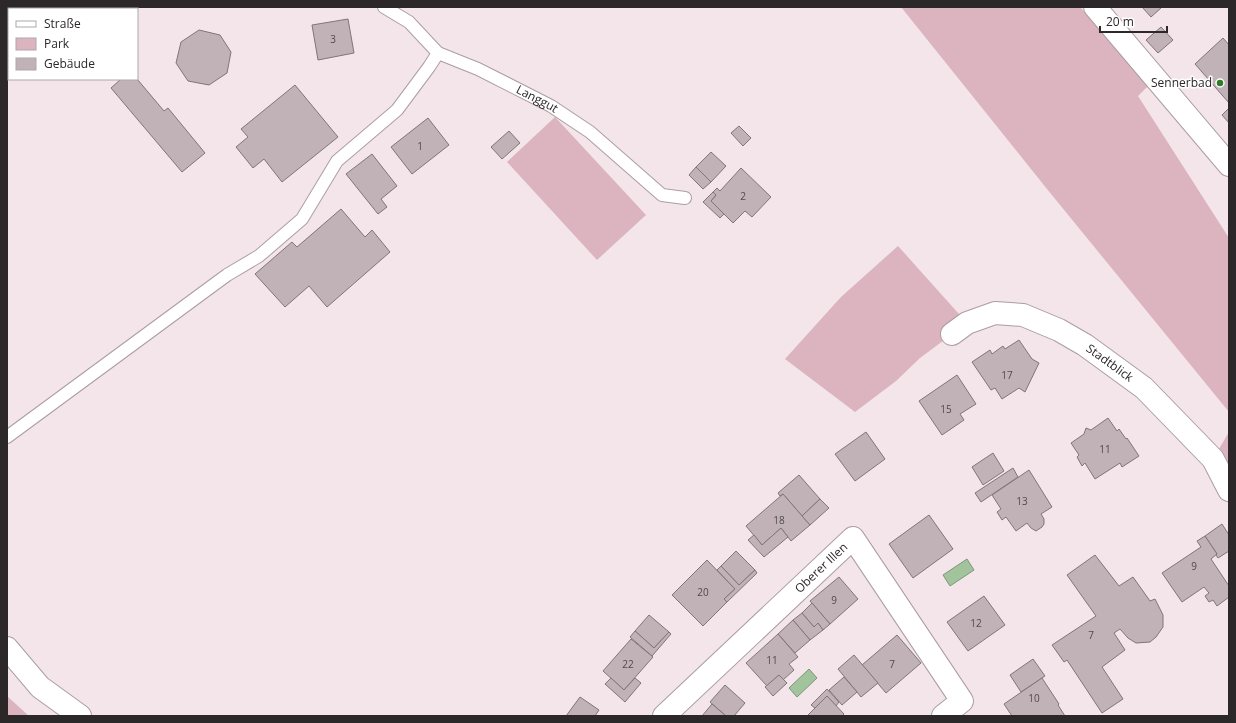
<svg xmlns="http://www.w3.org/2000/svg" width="1236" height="723" viewBox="0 0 1236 723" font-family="'Open Sans',sans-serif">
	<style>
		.green { fill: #dbb4c0 }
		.water { fill: #a1c49d; stroke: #7e957a }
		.building { fill: #c0b2b6; stroke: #817578 }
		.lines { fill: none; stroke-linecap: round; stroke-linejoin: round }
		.lane-casing { stroke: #ab9ea1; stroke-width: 14 }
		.street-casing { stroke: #ab9ea1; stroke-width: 24 }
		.lane { stroke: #fff; stroke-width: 12 }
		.street { stroke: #fff; stroke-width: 22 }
		.poi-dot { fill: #2e7d26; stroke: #fff; stroke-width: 1.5 }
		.labels { text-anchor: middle; stroke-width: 3; stroke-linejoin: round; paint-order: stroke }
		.number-label { font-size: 10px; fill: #514a4c }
		.poi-label { font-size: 12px; fill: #2c2729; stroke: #fff; text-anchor: end }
		.street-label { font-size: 12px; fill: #2c2729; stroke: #fff }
	</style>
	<rect width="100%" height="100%" fill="#f3e5e9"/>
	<g class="green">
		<polygon points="901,7 1080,7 1153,81 1138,96 1229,238 1229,412 1047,189"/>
		<polygon points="555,117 646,215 597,260 507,162"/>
		<polygon points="898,246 967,323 920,358 896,381 855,412 785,359 841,297"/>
		<polygon points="1229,432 1229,490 1213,459"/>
		<polygon points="7,696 29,716 7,716"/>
	</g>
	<g class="water">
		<polygon points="967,559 974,570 950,586 943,575"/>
		<polygon points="809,669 817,678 797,697 789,688"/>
	</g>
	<g class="building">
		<polygon points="1142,7 1160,7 1161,8 1151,17"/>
		<polygon points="348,19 354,53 318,60 312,25"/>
		<polygon points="1161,27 1173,40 1158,53 1146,40"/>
		<polygon points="199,30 220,35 231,52 227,73 209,85 188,81 176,63 181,42"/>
		<polygon points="1223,38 1229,45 1229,103 1195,64"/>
		<polygon points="121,79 137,79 164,111 168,108 205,153 182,172 111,88"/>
		<polygon points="295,85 338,137 282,182 264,159 253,168 236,147 248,137 241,129"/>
		<polygon points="1229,108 1229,123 1222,115"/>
		<polygon points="428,118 449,145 412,174 391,147"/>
		<polygon points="739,126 751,138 743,146 731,133"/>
		<polygon points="509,131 520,143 502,159 491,147"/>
		<polygon points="711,152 726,166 711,182 696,167"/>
		<polygon points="372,154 397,186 381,199 387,207 378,214 346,174"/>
		<polygon points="696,167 711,182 703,189 689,175"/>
		<polygon points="741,168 771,197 752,217 745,211 733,223 711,201 716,195 713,192 717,188 720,191"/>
		<polygon points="713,192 716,195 711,201 724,214 720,218 703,202"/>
		<polygon points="341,209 365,237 372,230 390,252 327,307 309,286 285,307 255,274 292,242 297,247"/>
		<polygon points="1019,340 1032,359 1039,363 1025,392 1019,388 1002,399 995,388 991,390 972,362 990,350 992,354 1003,346 1005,349"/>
		<polygon points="957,375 976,404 960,414 964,420 942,435 919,401"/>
		<polygon points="1108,418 1117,431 1119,429 1126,439 1127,438 1139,456 1122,467 1120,463 1095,479 1085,463 1082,466 1077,457 1079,455 1071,443 1084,434 1086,428 1091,430"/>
		<polygon points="866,432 885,459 855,481 835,454"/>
		<polygon points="993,453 1004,471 983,485 972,467"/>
		<polygon points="1013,468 1018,477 981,502 975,493"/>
		<polygon points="1029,470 1052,507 1041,514 1044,519 1044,524 1042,527 1036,531 1031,528 1027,523 1016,531 1006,517 1002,520 997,512 1001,509 992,495"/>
		<polygon points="799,475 820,499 802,516 783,494 780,496 778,493"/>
		<polygon points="783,494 810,525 791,541 781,528 762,545 746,526"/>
		<polygon points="820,499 829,508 810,525 802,516"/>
		<polygon points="929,515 953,549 913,578 889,544"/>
		<polygon points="1222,524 1229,535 1229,551 1218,558 1216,555 1217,554 1205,536"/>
		<polygon points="781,528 788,537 764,557 748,540 754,535 762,545"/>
		<polygon points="1205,536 1217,554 1211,559 1229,586 1229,597 1217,606 1213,600 1209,602 1205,596 1209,593 1204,587 1182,602 1162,573 1201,547 1197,541"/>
		<polygon points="736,551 755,570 739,585 721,566"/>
		<polygon points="1095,555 1119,586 1133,577 1150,601 1155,599 1163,615 1163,627 1156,637 1150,642 1136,643 1128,638 1120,629 1114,633 1125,650 1102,667 1123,699 1102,713 1067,660 1064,662 1052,645 1096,616 1067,575"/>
		<polygon points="707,560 735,589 724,599 727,602 703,626 672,595"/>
		<polygon points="721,566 739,585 755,570 757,573 727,602 724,599 735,589 717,570"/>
		<polygon points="839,577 858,599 830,624 810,601"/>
		<polygon points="984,596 1005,625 968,651 947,622"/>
		<polygon points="812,603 830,624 823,630 818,623 814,627 802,613"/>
		<polygon points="802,613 814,627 818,623 823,630 810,640 793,620"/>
		<polygon points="649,615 669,632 654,648 635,631"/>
		<polygon points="793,620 810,640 795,653 778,634"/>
		<polygon points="635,631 654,648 669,632 671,634 652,656 630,637"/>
		<polygon points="778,634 798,657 789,664 794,670 783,680 779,675 767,686 746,663"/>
		<polygon points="897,635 921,663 886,693 862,665"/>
		<polygon points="631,639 653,657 624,690 603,671"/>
		<polygon points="854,655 878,683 861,697 838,669"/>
		<polygon points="1033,659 1045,676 1021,692 1010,675"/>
		<polygon points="779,675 787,683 773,696 765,687"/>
		<polygon points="844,677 857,692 842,705 829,690"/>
		<polygon points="611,678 624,690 635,678 641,683 625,702 605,684"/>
		<polygon points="1042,678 1059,704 1058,705 1065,716 1012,716 1004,704"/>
		<polygon points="725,685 745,703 734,716 726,716 710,702"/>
		<polygon points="827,689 839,702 836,706 827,696 815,708 811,705"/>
		<polygon points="827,696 844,714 842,716 807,716"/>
		<polygon points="580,697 599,710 595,716 566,716"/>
		<polygon points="712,704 726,716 702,716"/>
	</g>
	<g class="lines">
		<g class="lane-casing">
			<g id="lane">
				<path id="s1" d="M384,7l25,15 29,31 40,16 73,37 39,26 72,63 23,3"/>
				<polyline points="7,437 227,275 259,256 302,219 337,161 397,110 429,67 438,53"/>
			</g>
		</g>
		<g class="street-casing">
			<g id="street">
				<polyline points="1095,7 1229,165"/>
				<path id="s2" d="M952,334l15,-11 28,-10 28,2 36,15 26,15 59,43 69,71 16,31"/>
				<polyline points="7,648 40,687 80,716"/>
				<path id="s3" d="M664,716l189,-178 109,163 -19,15"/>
			</g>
		</g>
		<use href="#lane" class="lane"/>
		<use href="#street" class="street"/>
	</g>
	<circle class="poi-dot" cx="1220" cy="83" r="4"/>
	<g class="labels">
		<g class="number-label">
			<text x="333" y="43">3</text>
			<text x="420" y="150">1</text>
			<text x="743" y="200">2</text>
			<text x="1007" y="379">17</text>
			<text x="946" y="413">15</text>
			<text x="1105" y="453">11</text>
			<text x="1022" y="505">13</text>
			<text x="779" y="524">18</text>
			<text x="1194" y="570">9</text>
			<text x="703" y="596">20</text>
			<text x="834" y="604">9</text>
			<text x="976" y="627">12</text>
			<text x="1091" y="639">7</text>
			<text x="772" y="664">11</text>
			<text x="628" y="668">22</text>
			<text x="892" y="668">7</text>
			<text x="1034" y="702">10</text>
		</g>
		<g class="poi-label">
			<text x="1212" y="87">Sennerbad</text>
		</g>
		<g class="street-label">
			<text dy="4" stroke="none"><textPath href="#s1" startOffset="181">Langgut</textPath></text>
			<text dy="4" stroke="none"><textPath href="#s2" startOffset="176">Stadtblick</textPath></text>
			<text dy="4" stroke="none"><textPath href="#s3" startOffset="216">Oberer Illen</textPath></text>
		</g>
	</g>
	<rect width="1236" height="723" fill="none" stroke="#2c2729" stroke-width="16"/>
	<rect x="8" y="8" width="130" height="72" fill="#ffffff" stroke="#aba9a9"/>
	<rect x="16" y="21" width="20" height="6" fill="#ffffff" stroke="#aba9a9"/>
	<text x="44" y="28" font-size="12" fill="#2c2729">Straße</text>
	<rect x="16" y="38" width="20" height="12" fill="#dbb4c0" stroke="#aba9a9"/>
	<text x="44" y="48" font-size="12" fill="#2c2729">Park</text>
	<rect x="16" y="58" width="20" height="12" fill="#c0b2b6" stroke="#aba9a9"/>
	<text x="44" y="68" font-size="12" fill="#2c2729">Gebäude</text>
	<path d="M1100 26v6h67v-6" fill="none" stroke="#2c2729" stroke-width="2"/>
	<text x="1106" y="26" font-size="12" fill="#2c2729" stroke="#ffffff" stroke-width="3" paint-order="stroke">20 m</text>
</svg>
